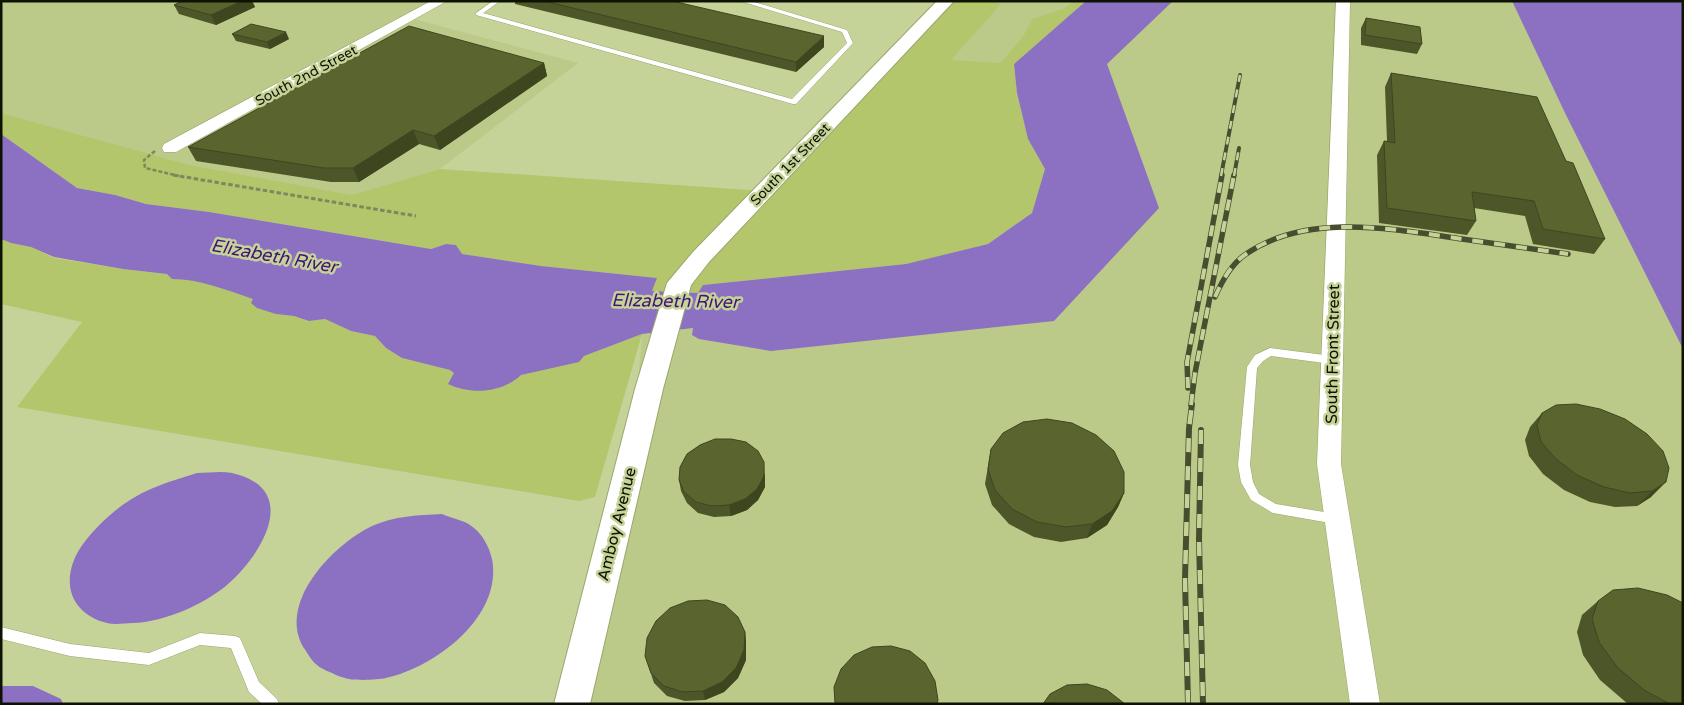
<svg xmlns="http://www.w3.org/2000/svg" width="1684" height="705" viewBox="0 0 1684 705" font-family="'Varela Round',sans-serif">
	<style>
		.built { fill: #bbca88 }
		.green { fill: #b3c66c }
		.water { fill: #8c70c1 }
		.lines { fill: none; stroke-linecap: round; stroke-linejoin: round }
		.service-casing { stroke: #9aa66e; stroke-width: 1 }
		.minor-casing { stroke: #9aa66e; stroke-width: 1 }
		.tertiary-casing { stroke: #9aa66e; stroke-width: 2 }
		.path-far1 { stroke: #7e885d; stroke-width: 2.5; stroke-dasharray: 4 2; stroke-linecap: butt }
		.path { stroke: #7e885d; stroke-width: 3; stroke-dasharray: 4.5 2.5; stroke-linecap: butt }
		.service { fill: #fff; fill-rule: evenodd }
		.minor { fill: #fff; fill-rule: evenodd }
		.tertiary { fill: #fff; fill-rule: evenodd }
		.rail-far2-casing { stroke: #474e30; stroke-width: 4 }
		.rail-far1-casing { stroke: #474e30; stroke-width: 5.5 }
		.rail-casing { stroke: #474e30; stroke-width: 6 }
		.rail-far2 { stroke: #c5d399; stroke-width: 2.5; stroke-dasharray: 8; stroke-linecap: butt }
		.rail-far1 { stroke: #c5d399; stroke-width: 4; stroke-dasharray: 11; stroke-linecap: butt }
		.rail { stroke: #c5d399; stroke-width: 4.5; stroke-dasharray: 14; stroke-linecap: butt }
		.wall { fill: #4d5628 }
		.shaded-wall { fill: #3e4620 }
		.building { fill: #59642e; stroke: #3e4620 }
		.labels { text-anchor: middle; stroke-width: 5; stroke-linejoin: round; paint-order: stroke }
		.far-street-label { font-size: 14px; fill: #0e1200; stroke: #c5d399 }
		.street-label { font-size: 16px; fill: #0e1200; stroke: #c5d399 }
		.water-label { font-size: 18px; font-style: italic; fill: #431477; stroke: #c5d399 }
	</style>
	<rect width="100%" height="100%" fill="#c5d399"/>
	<g class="built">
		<polygon points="1,1 440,1 410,18 578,63 440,169 352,195 190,165 1,113"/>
		<polygon points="993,1 1086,1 1014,64 950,60 1001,4"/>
		<polygon points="1173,1 1512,1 1566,115 1683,349 1683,375 1680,375 1683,379 1683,704 578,704 628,511 642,334 693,328 1158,209 1106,64"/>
	</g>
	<g class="green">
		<polygon points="950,1 993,1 1001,4 951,60 1001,63 1024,35 1032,19 1063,9 1074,1 1086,1 1014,64 1017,93 1028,139 1045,169 1032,213 988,244 906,264 703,285 698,293 652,291 657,278 541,266 461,254 456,245 446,244 431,249 209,212 146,204 115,195 77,188 1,134 1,113 190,165 352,195 440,169 765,191"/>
		<polygon points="1,239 11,243 31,247 54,258 123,269 167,274 172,279 187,279 214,285 254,299 276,314 294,316 309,321 325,319 351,331 375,336 386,348 402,358 450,370 454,373 514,381 521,375 584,356 642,334 595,497 579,501 17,407 82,322 1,304"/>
	</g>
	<g class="water">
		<path d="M1086,1h87l-66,63 52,144 -105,113 -283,30 -72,-12 -7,-4 1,-7 -51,6 -58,22 -5,6 -58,13c-19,18 -50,20 -73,9l6,-11 -4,-3 -48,-12 -16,-10 -11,-12 -24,-5 -26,-12 -16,2 -15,-5 -18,-2 -19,-6 -6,-5 2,-4c-27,-9 -53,-20 -81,-20l-5,-5 -44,-5 -69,-12 -23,-10 -20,-4 -10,-4v-105l76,54 38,7 31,9 63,8 222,37 15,-5 10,1 6,9 79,12 116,12 -5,13 46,2 5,-8 203,-21 82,-20 44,-31 13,-44 -17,-30 -11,-46 -3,-29z"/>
		<polygon points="1512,1 1683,1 1683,349 1566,115"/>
		<path d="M197,473c11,0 24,-2 35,0 70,16 30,82 -5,112 -24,20 -63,37 -94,38 -8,0 -18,2 -26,0 -31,-8 -45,-33 -33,-63 8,-20 33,-44 50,-56 22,-16 48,-23 73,-31z"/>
		<path d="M442,514c9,4 21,6 28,11 12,8 19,21 22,34 11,57 -56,108 -106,119 -8,2 -34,3 -41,0 -6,-1 -12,-5 -18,-7 -11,-5 -15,-10 -21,-20 -32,-45 26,-106 66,-125 23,-10 46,-11 70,-12z"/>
		<polygon points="1,686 33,686 61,699 63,704 1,704"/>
	</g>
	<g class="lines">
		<g class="service-casing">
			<g id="service">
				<polygon points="493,1 500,1 483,13 792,99 847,43 842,32 740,1 751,1 847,30 853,43 796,104 793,104 476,15 476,13"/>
				<polygon points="1270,348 1332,356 1337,360 1332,364 1271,356 1263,361 1257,368 1250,465 1253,482 1259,494 1276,504 1336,514 1340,516 1342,519 1340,522 1336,524 1273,513 1251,500 1241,482 1238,465 1247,367 1255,355"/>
				<polygon points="1,627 70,644 149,653 200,633 235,636 240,638 259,682 277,699 279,704 262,704 249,692 231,648 200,645 149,665 70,656 1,639"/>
			</g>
		</g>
		<g class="minor-casing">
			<g id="minor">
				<polygon points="431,1 447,1 176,152 164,152 162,148 164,144"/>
				<polygon points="1336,1 1350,1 1341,464 1380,704 1350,704 1317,464"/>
			</g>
		</g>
		<g class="tertiary-casing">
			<polygon id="tertiary" points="937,1 954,1 709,262 691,285 663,389 590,704 554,704 635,389 667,283 693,252"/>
		</g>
		<polyline class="path-far1" points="155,151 144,160 145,168 179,176"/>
		<polyline class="path" points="173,175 416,216"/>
		<use href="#service" class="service"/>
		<use href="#minor" class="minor"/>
		<use href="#tertiary" class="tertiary"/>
		<g class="rail-far2-casing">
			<g id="rail-far2">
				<polyline points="1221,176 1240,75"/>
				<polyline points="1234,176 1239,148"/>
			</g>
		</g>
		<g class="rail-far1-casing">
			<g id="rail-far1">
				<path d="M1215,297c7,-16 16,-33 31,-43 61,-42 147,-25 216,-15 35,5 71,10 106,15"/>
				<polyline points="1188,388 1187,362 1222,175"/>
				<polyline points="1191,405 1195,373 1234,175"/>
			</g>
		</g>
		<g class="rail-casing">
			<g id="rail">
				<polyline points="1201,430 1199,539 1203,704"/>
				<polyline points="1188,704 1185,579 1189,428 1192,404"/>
			</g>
		</g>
		<use href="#rail-far2" class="rail-far2"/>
		<use href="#rail-far1" class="rail-far1"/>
		<use href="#rail" class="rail"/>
	</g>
	<g class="wall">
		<polygon points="182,1 252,1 255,7 216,25 179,14 174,5"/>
		<polygon points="515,1 672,1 824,47 796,72 515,4"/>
		<polygon points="1366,18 1422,44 1417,54 1361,45 1361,28"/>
		<polygon points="232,34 289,39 270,49 236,41"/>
		<polygon points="544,63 547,76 440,150 419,144 359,182 331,182 196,161 188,147"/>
		<polygon points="1391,73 1566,161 1605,239 1594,254 1533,244 1525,216 1474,208 1476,221 1467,235 1379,223 1377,155 1384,141 1387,141 1385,87"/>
		<polygon points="1542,413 1663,451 1651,497 1637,506 1615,507 1590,502 1564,490 1543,474 1529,456 1525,440 1530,427"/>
		<polygon points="991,449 1124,493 1118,507 1107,525 1087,538 1061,542 1034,537 1009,524 992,505 985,484"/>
		<polygon points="765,474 765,487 758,500 747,510 731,516 714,517 698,513 687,503 681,491 679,480"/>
		<polygon points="1598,601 1683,704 1628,704 1600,680 1583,655 1577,632 1582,615"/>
		<polygon points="745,632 746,642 746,660 738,678 724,692 705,700 685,701 667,696 654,683 645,656"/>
	</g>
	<g class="shaded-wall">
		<polygon points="242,1 252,1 255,7 216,25 211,15"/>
		<polygon points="286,32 289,39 270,49 267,42"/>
		<polygon points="824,36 824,47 796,72 796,62"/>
		<polygon points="544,63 547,76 440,150 434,136"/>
		<polygon points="413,130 419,144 359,182 353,168"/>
		<polygon points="764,462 765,487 758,500 747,510 731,516 729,505"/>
		<polygon points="1666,482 1651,497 1637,506 1652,491"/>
		<polygon points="1124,493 1118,507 1107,525 1087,538 1092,524"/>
		<polygon points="745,632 746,642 746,660 738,678 724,692 705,700 703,691"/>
	</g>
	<g class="building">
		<polygon points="182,1 242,1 211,15 174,5"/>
		<polygon points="544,1 672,1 824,36 796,62"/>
		<polygon points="1366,18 1420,27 1422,44 1365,35"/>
		<polygon points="251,24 286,32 267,42 232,34"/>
		<polygon points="409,26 544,63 434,136 413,130 353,168 324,168 188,147"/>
		<polygon points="1391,73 1537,97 1566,161 1573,163 1605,239 1543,229 1534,201 1472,192 1476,221 1387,208 1384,141 1395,143"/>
		<polygon points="1576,404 1600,409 1625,419 1647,434 1663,451 1669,468 1666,482 1652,491 1630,493 1604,487 1577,475 1556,459 1541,442 1537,425 1542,413 1556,405"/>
		<polygon points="1047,419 1072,423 1096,435 1114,451 1124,472 1124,493 1112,511 1092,524 1066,527 1037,522 1012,509 995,490 988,469 991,449 1003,433 1023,422"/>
		<polygon points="715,439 731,439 746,442 758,451 764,462 764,476 757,489 745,499 729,505 712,506 696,502 684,492 679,480 680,467 687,454 700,445"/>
		<polygon points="1638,588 1667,595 1683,603 1683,704 1670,704 1644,690 1617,667 1599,642 1592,619 1598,601 1613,590"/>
		<polygon points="707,600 725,605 738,617 745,632 744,650 736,668 722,682 703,691 683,692 664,686 651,673 645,656 647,638 656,621 670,608 688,601"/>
		<polygon points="891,646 910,651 925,663 935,681 938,700 937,704 835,704 834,687 841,669 854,655 872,647"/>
		<polygon points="1087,684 1107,690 1125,704 1043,704 1050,694 1067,685"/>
	</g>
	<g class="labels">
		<g class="far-street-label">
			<text transform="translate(306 75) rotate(-28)" y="5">South 2nd Street</text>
			<text transform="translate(790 164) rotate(-46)" y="5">South 1st Street</text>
		</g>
		<g class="street-label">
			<text transform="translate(1332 354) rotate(-89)" y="6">South Front Street</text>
			<text transform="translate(616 524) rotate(-76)" y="6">Amboy Avenue</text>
		</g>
		<g class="water-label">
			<text transform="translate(274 256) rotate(10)" y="6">Elizabeth River</text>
			<text transform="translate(675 301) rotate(1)" y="6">Elizabeth River</text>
		</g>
	</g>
	<rect width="1684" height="705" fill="none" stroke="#0e1200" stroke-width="5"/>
</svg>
